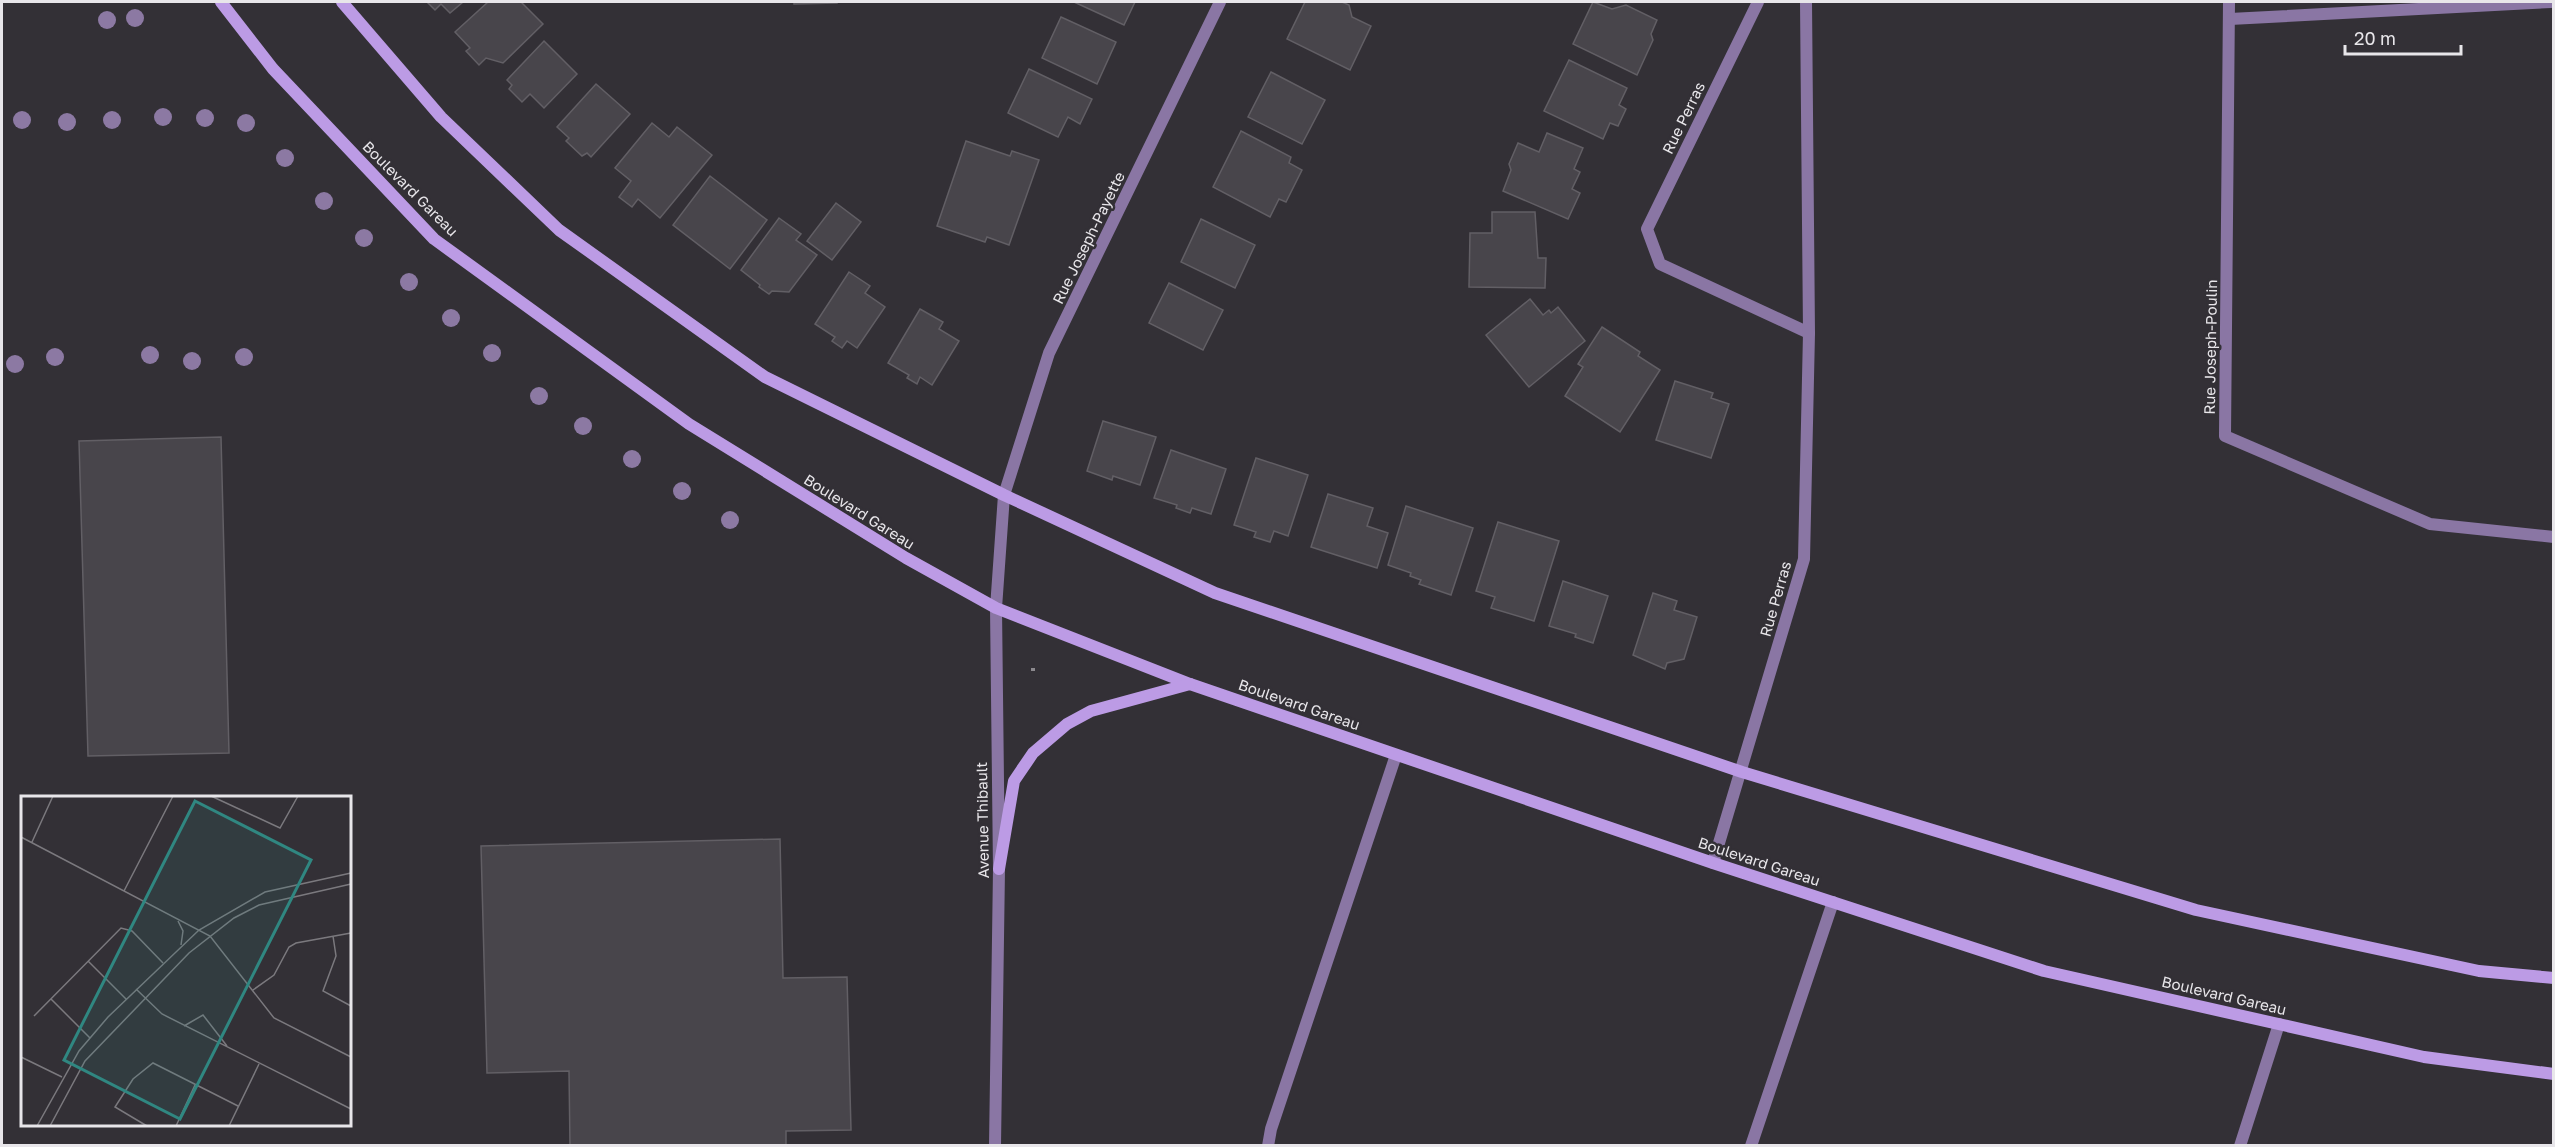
<svg xmlns="http://www.w3.org/2000/svg" width="2555" height="1147" viewBox="0 0 2555 1147" font-family="'Golos Text',sans-serif">
	<style>
		.building { fill: #48454b; stroke: #625f65; stroke-width: 1.5 }
		.lines { fill: none; stroke-linecap: round; stroke-linejoin: round }
		.path { stroke: #8c898e; stroke-width: 4; stroke-dasharray: 4.5 4.5; stroke-linecap: butt }
		.street { stroke: #8a76a4; stroke-width: 12 }
		.secondary { stroke: #bc9be5; stroke-width: 12 }
		.tree { fill: #8c79a3 }
		.labels { text-anchor: middle; stroke-width: 5; stroke-linejoin: round; paint-order: stroke }
		.street-label { font-size: 15px; fill: #e8e6ea; stroke: #333036 }
		.inset-road { fill: none; stroke: #7b797e; stroke-width: 1.5 }
		.view { fill: #308781; fill-opacity: 0.15; stroke: #308781; stroke-width: 3 }
		.inset-edge { fill: none; stroke: #e8e6ea; stroke-width: 3 }
	</style>
	<rect width="100%" height="100%" fill="#333036"/>
	<g class="building">
		<polygon points="427,2 463,2 450,13 441,4 435,10"/>
		<polygon points="488,2 521,2 543,24 503,63 486,58 479,65 466,51 470,48 455,32"/>
		<polygon points="794,2 837,2 837,3 794,4"/>
		<polygon points="1074,2 1135,2 1124,25"/>
		<polygon points="1305,2 1342,2 1349,5 1352,17 1371,26 1350,70 1287,39"/>
		<polygon points="1593,2 1612,9 1626,5 1657,20 1651,34 1653,40 1637,75 1573,44"/>
		<polygon points="1061,17 1116,42 1097,84 1042,58"/>
		<polygon points="544,41 577,74 544,108 530,94 522,102 509,89 512,85 507,80"/>
		<polygon points="1569,60 1627,88 1619,105 1626,109 1618,126 1610,123 1603,139 1544,111"/>
		<polygon points="1029,69 1092,99 1080,124 1068,117 1058,137 1008,113"/>
		<polygon points="1271,72 1325,100 1302,144 1248,117"/>
		<polygon points="596,84 630,114 591,157 587,153 582,156 566,141 569,138 557,127"/>
		<polygon points="652,123 669,137 677,127 712,155 660,218 638,199 632,207 619,197 631,181 615,168"/>
		<polygon points="1241,131 1291,157 1289,163 1302,170 1286,202 1279,199 1270,217 1213,187"/>
		<polygon points="1547,133 1583,148 1574,169 1580,172 1572,189 1580,193 1568,219 1503,191 1511,170 1509,164 1518,143 1539,152"/>
		<polygon points="966,141 1010,156 1012,151 1039,160 1009,245 987,237 985,242 937,226"/>
		<polygon points="710,176 767,220 730,269 673,225"/>
		<polygon points="836,203 861,222 832,260 807,241"/>
		<polygon points="1492,212 1535,212 1538,258 1546,258 1545,288 1469,287 1470,233 1492,233"/>
		<polygon points="779,218 801,234 796,240 817,255 789,292 772,291 769,294 759,287 760,285 741,270"/>
		<polygon points="1201,219 1255,245 1235,288 1181,262"/>
		<polygon points="849,272 870,286 865,293 885,307 857,348 847,341 842,348 832,341 835,337 815,324"/>
		<polygon points="1169,283 1223,310 1203,350 1149,323"/>
		<polygon points="1530,299 1543,315 1549,310 1551,313 1558,307 1585,341 1529,387 1486,335"/>
		<polygon points="920,309 943,322 939,329 959,341 932,385 920,377 917,384 907,378 909,375 888,363"/>
		<polygon points="1602,327 1640,352 1638,356 1660,370 1620,432 1565,396 1583,367 1578,364"/>
		<polygon points="1675,381 1713,393 1711,398 1729,404 1711,458 1656,440"/>
		<polygon points="1103,421 1156,437 1140,485 1113,476 1112,480 1087,471"/>
		<polygon points="221,437 229,753 88,756 79,441"/>
		<polygon points="1171,450 1226,469 1211,514 1192,508 1190,513 1176,508 1177,505 1154,498"/>
		<polygon points="1256,458 1308,475 1288,536 1274,531 1270,542 1254,537 1256,532 1234,525"/>
		<polygon points="1328,494 1373,508 1367,526 1388,533 1377,568 1311,547"/>
		<polygon points="1406,506 1473,528 1451,595 1419,584 1421,580 1410,576 1411,573 1388,565"/>
		<polygon points="1498,522 1559,541 1534,621 1491,608 1495,597 1476,591"/>
		<polygon points="1563,581 1608,596 1593,643 1575,637 1576,634 1549,626"/>
		<polygon points="1653,593 1677,601 1674,610 1697,617 1684,659 1667,663 1665,669 1633,655"/>
		<polygon points="780,839 783,978 847,977 851,1130 786,1131 786,1146 570,1146 569,1071 487,1073 481,846"/>
	</g>
	<g class="lines">
		<polyline class="path" points="1033,668 1033,671"/>
		<g class="street">
			<polyline points="1758,2 1647,229 1660,264 1809,333"/>
			<polyline points="2229,2 2225,436 2430,524 2554,537"/>
			<polyline points="2230,19 2551,2"/>
			<polyline points="1713,863 1804,559 1809,333 1806,2"/>
			<polyline points="995,1146 999,869 996,608 1004,495 1049,353 1220,2"/>
			<polyline points="1268,1146 1271,1129 1396,755"/>
			<polyline points="1751,1146 1833,902"/>
			<polyline points="2240,1146 2279,1024"/>
		</g>
		<g class="secondary">
			<polyline points="221,2 273,69 434,239 689,424 906,558 996,608 1190,684 1713,863 2044,971 2424,1057 2554,1074"/>
			<polyline points="342,2 441,117 559,230 765,377 1004,495 1215,593 1742,772 2196,910 2479,971 2554,978"/>
			<polyline points="999,869 1014,781 1033,753 1067,724 1091,711 1190,684"/>
		</g>
	</g>
	<g class="tree">
		<circle cx="135" cy="18" r="9"/>
		<circle cx="107" cy="20" r="9"/>
		<circle cx="163" cy="117" r="9"/>
		<circle cx="205" cy="118" r="9"/>
		<circle cx="22" cy="120" r="9"/>
		<circle cx="112" cy="120" r="9"/>
		<circle cx="67" cy="122" r="9"/>
		<circle cx="246" cy="123" r="9"/>
		<circle cx="285" cy="158" r="9"/>
		<circle cx="324" cy="201" r="9"/>
		<circle cx="364" cy="238" r="9"/>
		<circle cx="409" cy="282" r="9"/>
		<circle cx="451" cy="318" r="9"/>
		<circle cx="492" cy="353" r="9"/>
		<circle cx="150" cy="355" r="9"/>
		<circle cx="55" cy="357" r="9"/>
		<circle cx="244" cy="357" r="9"/>
		<circle cx="192" cy="361" r="9"/>
		<circle cx="15" cy="364" r="9"/>
		<circle cx="539" cy="396" r="9"/>
		<circle cx="583" cy="426" r="9"/>
		<circle cx="632" cy="459" r="9"/>
		<circle cx="682" cy="491" r="9"/>
		<circle cx="730" cy="520" r="9"/>
	</g>
	<g class="labels">
		<g class="street-label">
			<text transform="translate(1684 118) rotate(-64)" y="5">Rue Perras</text>
			<text transform="translate(410 189) rotate(45)" y="5">Boulevard Gareau</text>
			<text transform="translate(1089 238) rotate(-64)" y="5">Rue Joseph-Payette</text>
			<text transform="translate(2211 347) rotate(-89)" y="5">Rue Joseph-Poulin</text>
			<text transform="translate(859 512) rotate(32)" y="5">Boulevard Gareau</text>
			<text transform="translate(1776 599) rotate(-74)" y="5">Rue Perras</text>
			<text transform="translate(1299 705) rotate(19)" y="5">Boulevard Gareau</text>
			<text transform="translate(983 820) rotate(-91)" y="5">Avenue Thibault</text>
			<text transform="translate(1759 862) rotate(18)" y="5">Boulevard Gareau</text>
			<text transform="translate(2224 996) rotate(13)" y="5">Boulevard Gareau</text>
		</g>
	</g>
	<g transform="translate(21 796)">
		<rect width="330" height="330" fill="#333036"/>
		<path class="inset-road" d="M190,0l69,32 18,-32M0,41l189,99 64,82 77,39M11,46l21,-46M103,95l49,-95M157,125l5,10 -2,14M312,140l3,20 -13,35 28,15M67,165l38,38M115,193l26,25 189,95M232,194l21,-15 15,-28 7,-4 55,-10M30,203l39,39M13,220l87,-88 11,3 31,32M163,230l19,-11 24,31M0,261l41,20M16,330l42,-75 29,-34 91,-87 66,-38 86,-19M29,330l35,-65 104,-108 45,-35 25,-13 92,-21M126,330l-32,-19 18,-28 20,-16 85,43M155,330l19,-41M208,330l30,-62"/>
		<path class="view" d="M174,5l116,59 -131,259 -116,-59z"/>
		<rect width="330" height="330" class="inset-edge"/>
	</g>
	<rect width="2555" height="1147" fill="none" stroke="#e8e6ea" stroke-width="6"/>
	<path d="M2345 45v9h116v-9" fill="none" stroke="#e8e6ea" stroke-width="3"/>
	<text x="2354" y="45" font-size="18" fill="#e8e6ea" stroke="#333036" stroke-width="4.5" paint-order="stroke">20 m</text>
</svg>
